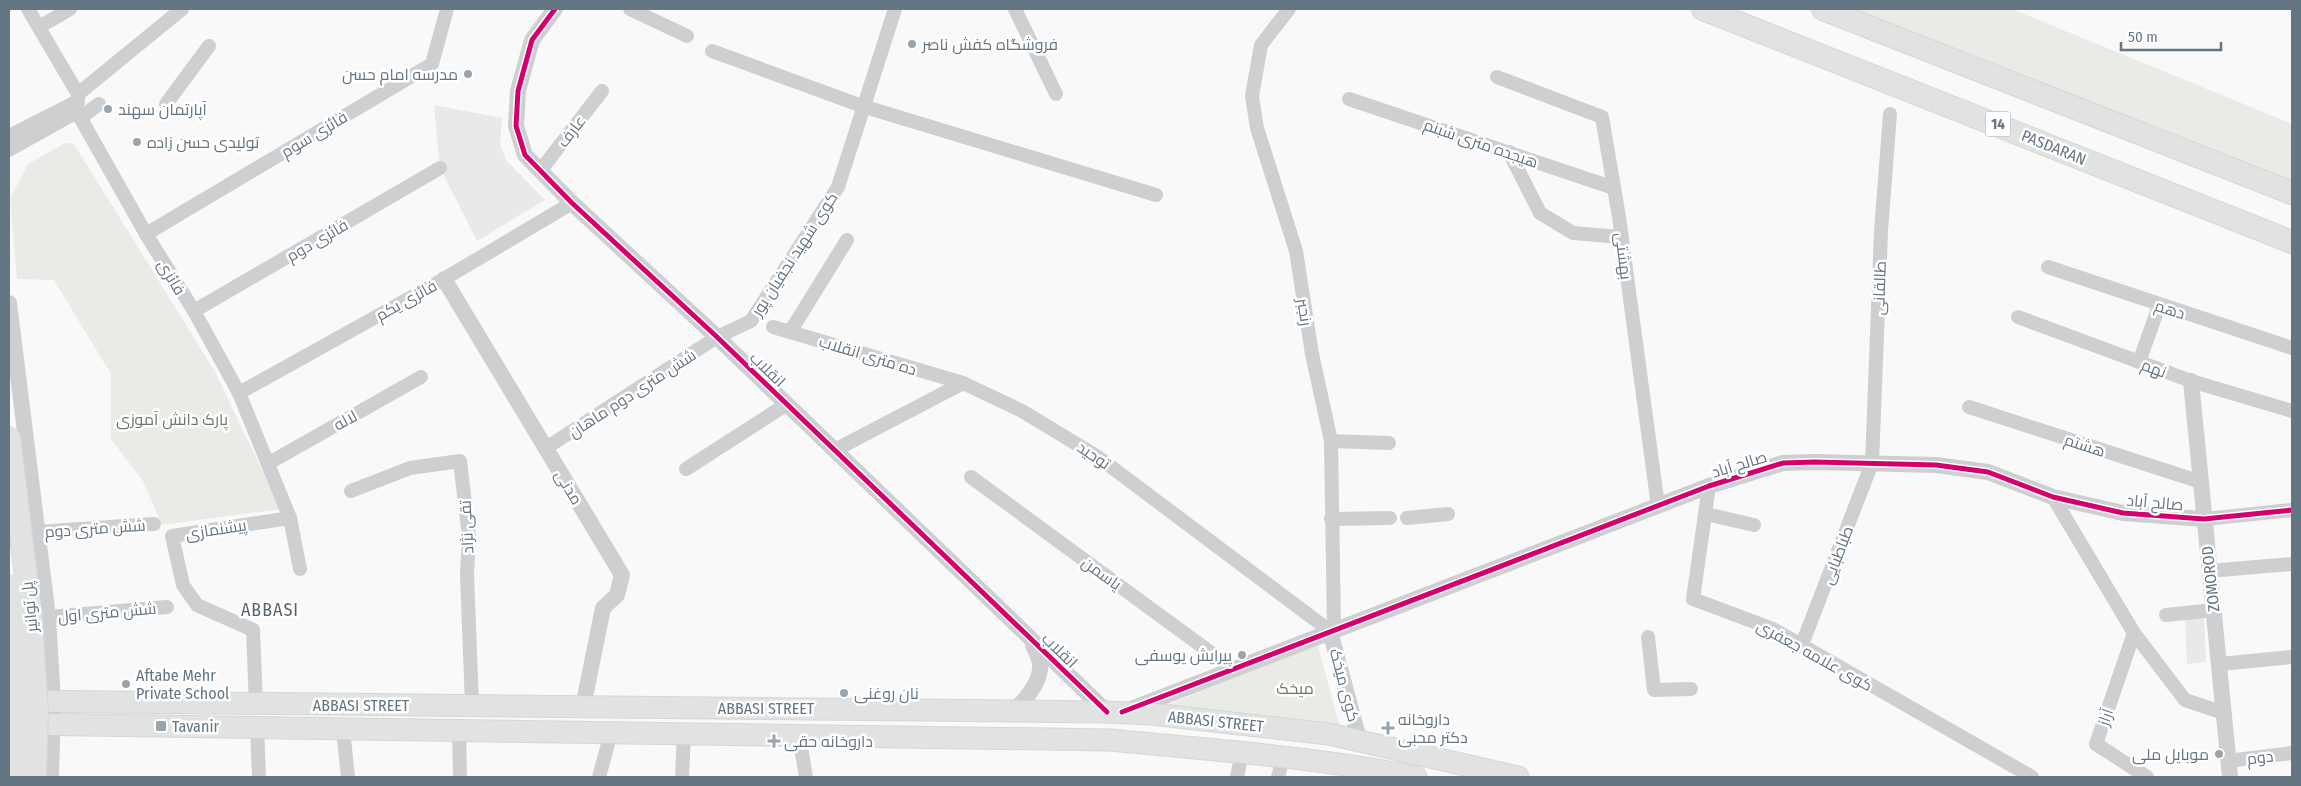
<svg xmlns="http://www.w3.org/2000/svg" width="2301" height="786" viewBox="0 0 2301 786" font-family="'Fira Sans Condensed',Cairo,sans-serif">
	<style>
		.built { fill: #e8e9e9 }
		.green { fill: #e8ebe6 }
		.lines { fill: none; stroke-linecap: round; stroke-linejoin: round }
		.primary-casing { stroke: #d5d6d7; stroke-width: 23 }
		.trunk-casing { stroke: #d5d6d6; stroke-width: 24 }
		.minor { stroke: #cecfd0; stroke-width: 14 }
		.tertiary { stroke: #cecfd0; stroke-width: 16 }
		.primary { stroke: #e1e2e2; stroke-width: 21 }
		.trunk { stroke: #e1e2e2; stroke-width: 22 }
		.trunk-bridge-casing { stroke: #d5d6d6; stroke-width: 24; stroke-linecap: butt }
		.trunk-bridge { stroke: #e1e2e2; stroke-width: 22 }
		.cycleway-casing { stroke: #fff; stroke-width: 8 }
		.cycleway { stroke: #d6006c; stroke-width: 5 }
		.poi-dot { fill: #99a4ac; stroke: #fff; stroke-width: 2 }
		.labels { text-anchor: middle; stroke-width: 5; stroke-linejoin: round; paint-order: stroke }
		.shield { fill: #fff; stroke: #939fa8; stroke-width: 1 }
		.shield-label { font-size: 15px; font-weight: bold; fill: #657683 }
		.poi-label { font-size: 16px; fill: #657683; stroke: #fff; text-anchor: start }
		.street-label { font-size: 16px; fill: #657683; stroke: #fff }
		.park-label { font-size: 16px; fill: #687a64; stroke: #fff }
		.neighbourhood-label { font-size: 18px; letter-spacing: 1px; fill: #57646e; stroke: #fff }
	</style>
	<rect width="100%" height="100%" fill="#f9f9f9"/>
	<g class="built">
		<polygon points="434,105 502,118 500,143 506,160 545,200 477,241 440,168"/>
		<polygon points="2204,615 2206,662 2187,664 2185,618"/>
	</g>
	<g class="green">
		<polygon points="1852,9 2012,9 2292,124 2292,188"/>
		<polygon points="65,143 74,144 214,370 281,509 162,525 143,481 111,439 111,374 54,280 17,279 10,199 28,164"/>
		<polygon points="1317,643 1340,727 1168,705"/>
	</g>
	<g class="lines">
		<g class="primary-casing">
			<g id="primary">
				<polyline points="20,701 1107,712 1151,714 1329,734 1518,777"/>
				<path d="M19,724l1091,16c102,10 206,17 306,37"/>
			</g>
		</g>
		<g class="trunk-casing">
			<g id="trunk">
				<polyline points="1703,9 2292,242"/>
				<polyline points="1823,9 2292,193"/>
			</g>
		</g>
		<g class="minor">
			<polyline points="28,9 78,94 78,102"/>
			<polyline points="630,9 687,36"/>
			<polyline points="1015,9 1056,94"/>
			<polyline points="1289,9 1261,45 1252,96 1257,128 1296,251 1312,354 1331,441 1334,629"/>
			<polyline points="39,27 70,9"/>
			<polyline points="712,51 862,106 1156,195"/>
			<polyline points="1497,77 1602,117 1619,217 1658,506"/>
			<polyline points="78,94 182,9"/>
			<polyline points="1349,99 1614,188"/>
			<polyline points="166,104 209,46"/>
			<polyline points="80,118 99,104"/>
			<polyline points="9,136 78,101"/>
			<polyline points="9,150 77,112 146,234 194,311 239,393 290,518 300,569"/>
			<polyline points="1509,152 1540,213 1573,233 1621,237"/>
			<polyline points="540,171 602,91"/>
			<polyline points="146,234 432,64 447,9"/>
			<polyline points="2048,267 2292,348"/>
			<polyline points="194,311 440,168"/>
			<polyline points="2018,317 2191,381 2292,411"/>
			<polyline points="773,327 963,383"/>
			<polyline points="790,332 847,240"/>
			<polyline points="2139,362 2159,306"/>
			<polyline points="239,393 444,279 572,203"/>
			<polyline points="1969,407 2201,482"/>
			<polyline points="1331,441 1389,443"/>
			<polyline points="546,448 717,337 751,321 838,187 895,9"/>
			<polyline points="835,450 963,383 1022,411 1098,457 1330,631"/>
			<polyline points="269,463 421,377"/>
			<polyline points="686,469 787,404"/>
			<polyline points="971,477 1233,669"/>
			<polyline points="1709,486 1693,599 1773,629 2032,777"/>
			<polyline points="351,491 410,468 460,461 469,537 467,574 472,706"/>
			<polyline points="2053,497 2134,633 2185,700 2224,713"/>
			<polyline points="1706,514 1754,525"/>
			<polyline points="1407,518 1448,514"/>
			<polyline points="1331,519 1390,518"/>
			<polyline points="2204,519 2292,510"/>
			<polyline points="36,532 154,524"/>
			<polyline points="2209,571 2292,564"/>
			<polyline points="2166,615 2214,610"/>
			<polyline points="48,617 167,607"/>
			<polyline points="2134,633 2096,744 2147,777"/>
			<polyline points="1648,637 1654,690 1691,689"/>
			<polyline points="1801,647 1872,463 1881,231 1890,114"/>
			<polyline points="2220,664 2292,657"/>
			<polyline points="256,705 253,630 197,605 183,585 172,536 290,518"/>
			<polyline points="257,727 259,777"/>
			<polyline points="343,729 348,777"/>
			<polyline points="459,731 460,777"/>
			<polyline points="799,736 806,777"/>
			<polyline points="2228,761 2292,753"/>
			<polyline points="599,777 611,733"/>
			<polyline points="682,777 684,734"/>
			<polyline points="1237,777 1242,753"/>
			<polyline points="1278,777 1283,758"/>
		</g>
		<g class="tertiary">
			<polyline points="555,9 532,40 518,91 516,126 525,155 572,203 717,337 1107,712"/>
			<polyline points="444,279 622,575 617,595 603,608 583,707"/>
			<polyline points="9,303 48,617 53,702 51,777"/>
			<polyline points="2191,381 2230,777"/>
			<polyline points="1330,631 1359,739"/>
			<path d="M1015,710c11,-11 27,-29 25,-47 -1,-6 -5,-13 -7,-18"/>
			<polyline points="1126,711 1709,486 1783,463 1815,462 1936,465 1988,472 2053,497 2123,513 2204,519"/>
		</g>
		<use href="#primary" class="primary"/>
		<use href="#trunk" class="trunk"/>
		<g class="trunk-bridge-casing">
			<g id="trunk-bridge">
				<polyline points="9,437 31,617 37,712 35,777"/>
				<path d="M9,585c8,64 9,128 6,192"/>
			</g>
		</g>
		<use href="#trunk-bridge" class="trunk-bridge"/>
		<g class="cycleway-casing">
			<g id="cycleway">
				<polyline points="555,9 532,40 518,91 516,126 525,155 572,203 717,337 1107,712"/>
				<polyline points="1122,712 1709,486 1783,463 1815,462 1936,465 1988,472 2053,497 2123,513 2204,519 2292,510"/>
			</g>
		</g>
		<use href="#cycleway" class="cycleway"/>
	</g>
	<g class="poi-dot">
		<circle cx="912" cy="44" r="5"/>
		<circle cx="468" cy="74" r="5"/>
		<circle cx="108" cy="109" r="5"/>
		<circle cx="137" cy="142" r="5"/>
		<circle cx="1242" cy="655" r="5"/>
		<circle cx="126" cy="684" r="5"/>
		<circle cx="844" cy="693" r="5"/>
		<rect x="155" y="720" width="12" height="12" rx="2.5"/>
		<path d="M1385.5 720.5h5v5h5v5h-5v5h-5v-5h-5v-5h5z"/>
		<path d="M771.5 733.5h5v5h5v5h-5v5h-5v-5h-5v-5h5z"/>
		<circle cx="2219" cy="754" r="5"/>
	</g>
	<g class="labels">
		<rect class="shield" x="1985.5" y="111.5" width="25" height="25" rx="4"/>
		<g class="shield-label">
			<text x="1998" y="129">14</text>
		</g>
		<g class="poi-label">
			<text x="922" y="50">فروشگاه کفش ناصر</text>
			<text x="458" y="80" text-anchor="end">مدرسه امام حسن</text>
			<text x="118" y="115">آپارتمان سهند</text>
			<text x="147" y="148">تولیدی حسن زاده</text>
			<text x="1232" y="661" text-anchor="end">پیرایش یوسفی</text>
			<text x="136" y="681">Aftabe Mehr<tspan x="136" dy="18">Private School</tspan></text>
			<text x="854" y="699">نان روغنی</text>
			<text x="1398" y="725">داروخانه<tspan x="1398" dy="18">دکتر محبی</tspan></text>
			<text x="172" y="732">Tavanir</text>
			<text x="784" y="747">داروخانه حقی</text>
			<text x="2209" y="760" text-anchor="end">موبایل ملی</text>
		</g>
		<g class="street-label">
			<text transform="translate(571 131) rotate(-52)" y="6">عارف</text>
			<text transform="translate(314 134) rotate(-31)" y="6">فائزی سوم</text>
			<text transform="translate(1481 143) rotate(19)" y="6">هیجده متری شبنم</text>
			<text transform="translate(2054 147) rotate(22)" y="6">PASDARAN</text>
			<text transform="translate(317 240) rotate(-30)" y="6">فائزی دوم</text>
			<text transform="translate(794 254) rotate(-57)" y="6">کوی شهید نجفیان پور</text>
			<text transform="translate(1624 256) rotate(83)" y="6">بهشتی</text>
			<text transform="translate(172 277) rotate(59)" y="6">فائزی</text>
			<text transform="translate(1879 288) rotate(-88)" y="6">طالقانی</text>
			<text transform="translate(406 300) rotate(-29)" y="6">فائزی یکم</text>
			<text transform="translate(2170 309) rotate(18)" y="6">دهم</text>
			<text transform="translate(1305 312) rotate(81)" y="6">رنجبر</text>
			<text transform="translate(868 355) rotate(17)" y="6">ده متری انقلاب</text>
			<text transform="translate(2154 368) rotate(21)" y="6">نهم</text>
			<text transform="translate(768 369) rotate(44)" y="6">انقلاب</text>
			<text transform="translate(632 393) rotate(-33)" y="6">شش متری دوم ماهان</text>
			<text transform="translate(345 420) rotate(-29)" y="6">لاله</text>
			<text transform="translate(2085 445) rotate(18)" y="6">هشتم</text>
			<text transform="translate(1094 455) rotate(34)" y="6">توحید</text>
			<text transform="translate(1739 464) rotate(-17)" y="6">صالح آباد</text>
			<text transform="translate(569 487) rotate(59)" y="6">مدنی</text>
			<text transform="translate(2155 502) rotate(5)" y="6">صالح آباد</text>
			<text transform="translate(466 527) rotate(-93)" y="6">تقی نژاد</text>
			<text transform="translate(95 528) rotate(-4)" y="6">شش متری دوم</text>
			<text transform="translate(216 529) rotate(-9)" y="6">پیشنمازی</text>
			<text transform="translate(1837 555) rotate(-69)" y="6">طباطبایی</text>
			<text transform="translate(1102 573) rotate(36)" y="6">یاسمن</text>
			<text transform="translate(2210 579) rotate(-96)" y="6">ZOMOROD</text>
			<text transform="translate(29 607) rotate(-96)" y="6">پل توانیر</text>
			<text transform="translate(107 612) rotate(-5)" y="6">شش متری اول</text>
			<text transform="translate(1060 650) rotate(44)" y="6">انقلاب</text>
			<text transform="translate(1815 655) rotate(29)" y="6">کوی علامه جعفری</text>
			<text transform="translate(1345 685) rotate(75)" y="6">کوی میخک</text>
			<text x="361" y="711">ABBASI STREET</text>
			<text x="766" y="714">ABBASI STREET</text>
			<text transform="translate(2105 717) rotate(-71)" y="6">آراز</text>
			<text transform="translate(1216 721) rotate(6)" y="6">ABBASI STREET</text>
			<text transform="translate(2260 757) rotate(-7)" y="6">دوم</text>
		</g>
		<g class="park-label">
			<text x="172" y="425">پارک دانش آموزی</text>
			<text x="1295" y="694">میخک</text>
		</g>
		<g class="neighbourhood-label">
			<text x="270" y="616">ABBASI</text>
		</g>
	</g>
	<rect width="2301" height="786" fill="none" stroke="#657683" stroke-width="20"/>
	<path d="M2121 42v8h100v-8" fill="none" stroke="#657683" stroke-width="2.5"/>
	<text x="2128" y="42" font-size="15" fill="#657683" stroke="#ffffff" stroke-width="4" paint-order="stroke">50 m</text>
</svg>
